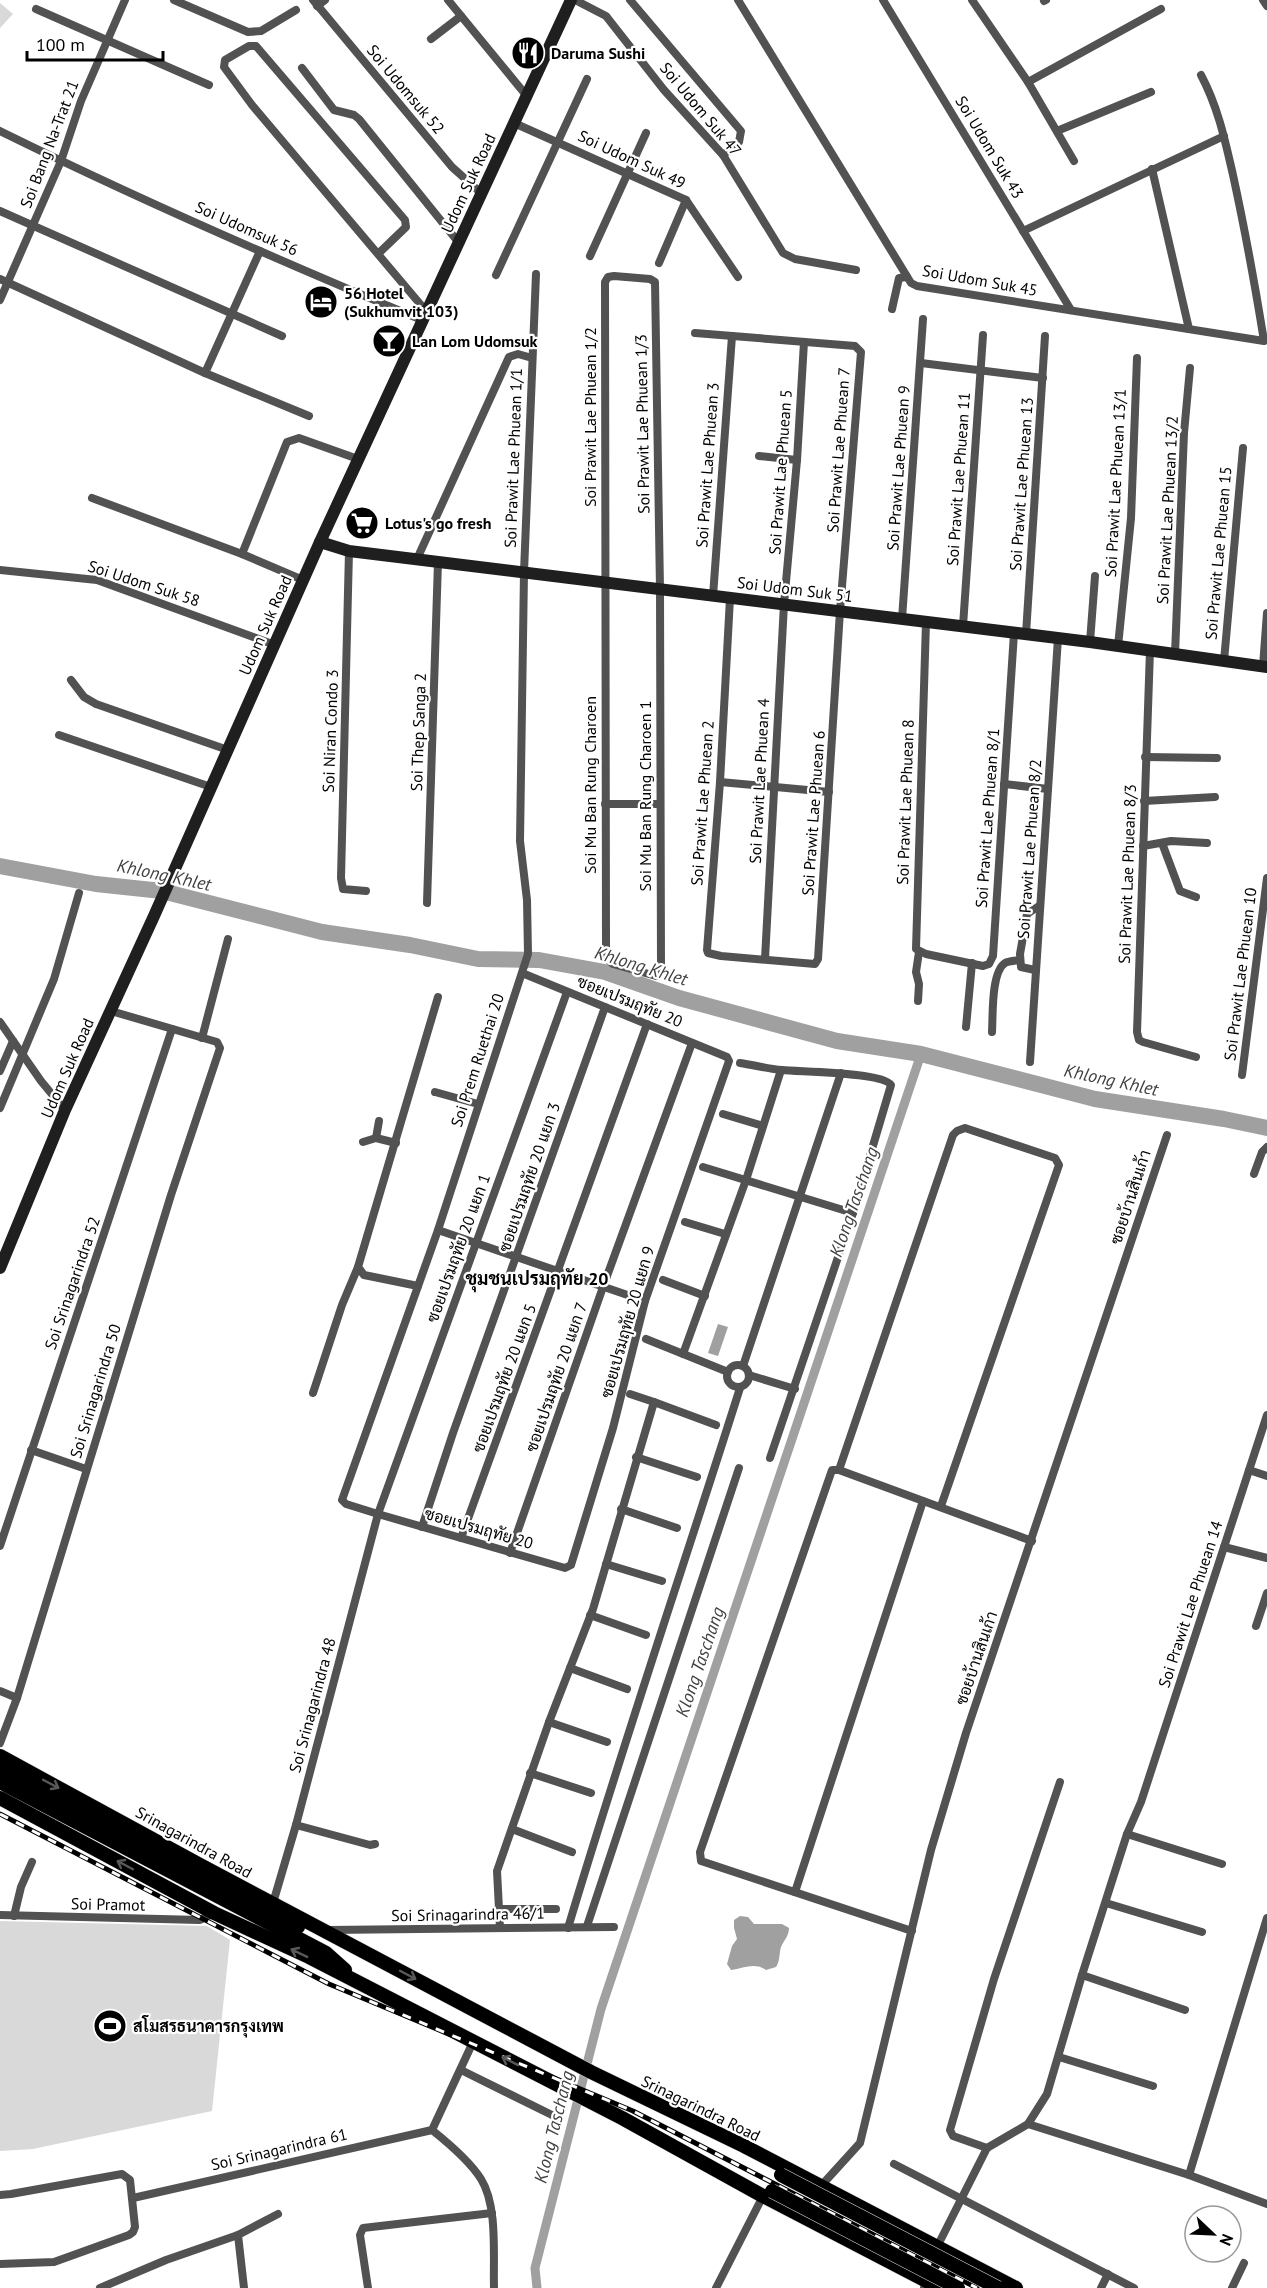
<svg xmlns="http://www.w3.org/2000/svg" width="1267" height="2288" viewBox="0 0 1267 2288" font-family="'PT Sans',Sarabun,sans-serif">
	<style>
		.green { fill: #d9d9d9 }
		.water { fill: #a0a0a0 }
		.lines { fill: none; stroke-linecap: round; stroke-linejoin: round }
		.canal { stroke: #a0a0a0; stroke-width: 9 }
		.river { stroke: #a0a0a0; stroke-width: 16 }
		.primary-casing { stroke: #dbdbdb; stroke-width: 15 }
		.street { stroke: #525252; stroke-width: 8 }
		.secondary { stroke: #1f1f1f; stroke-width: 12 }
		.primary { stroke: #000; stroke-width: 14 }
		.rail-casing { stroke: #000; stroke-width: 5 }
		.rail { stroke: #fff; stroke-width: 3; stroke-dasharray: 9; stroke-linecap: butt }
		.primary-bridge-casing { stroke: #dbdbdb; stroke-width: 15; stroke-linecap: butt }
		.primary-bridge { stroke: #000; stroke-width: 14 }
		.oneway { stroke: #595959 }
		.labels { text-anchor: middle; stroke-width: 4.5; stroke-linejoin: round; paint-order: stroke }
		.poi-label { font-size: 16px; font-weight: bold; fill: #000; stroke: #fff; text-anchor: start }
		.street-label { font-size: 16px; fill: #000; stroke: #fff }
		.water-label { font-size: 18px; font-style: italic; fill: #414141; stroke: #fff }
		.neighbourhood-label { font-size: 18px; font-weight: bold; fill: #000; stroke: #fff }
	</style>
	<rect width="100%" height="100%" fill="#fff"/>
	<g class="green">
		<polygon points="0,3 13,14 0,28"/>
		<polygon points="0,1921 207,1926 230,1940 212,2111 33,2149 0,2151"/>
	</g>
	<g class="water">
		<polygon points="718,1324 728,1327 718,1356 708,1353"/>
		<path d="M740,1916l8,1 6,7h28l7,4c0,8 -5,12 -8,19 -2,7 -1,14 -5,20l-10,3c-11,-8 -22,-2 -35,0l-4,-6 5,-18 5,-7 -3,-11v-8z"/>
	</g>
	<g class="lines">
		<polyline class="canal" points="537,2288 535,2268 601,2009 921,1054"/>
		<polyline class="river" points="0,866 96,884 162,891 322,932 410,945 478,959 539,960 605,972 679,998 837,1041 921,1054 1095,1099 1224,1119 1267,1128"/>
		<g class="primary-casing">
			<g id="primary">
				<polyline points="0,1756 200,1865 591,2072 744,2146 1016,2288"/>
				<polyline points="0,1770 298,1927"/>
				<polyline points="0,1782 326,1953 345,1970"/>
				<polyline points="0,1798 214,1913 309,1957 622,2118 763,2196 940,2288"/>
			</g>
		</g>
		<g class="street">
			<polyline points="174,0 248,32 261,31 296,10"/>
			<polyline points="313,0 452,167 481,193"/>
			<polyline points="448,0 526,95"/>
			<polyline points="575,0 606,16 664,90 723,155 783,253 795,259 856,270"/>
			<polyline points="630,0 741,131 739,142 723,155"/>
			<path d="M738,0l173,283 6,3 347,55c-9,-56 -19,-111 -31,-166 -8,-35 -15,-68 -32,-100"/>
			<polyline points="883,0 1071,310"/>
			<polyline points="972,0 1028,82 1074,161"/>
			<polyline points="1263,0 1267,6"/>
			<polyline points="1044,1 1046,0"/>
			<polyline points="317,6 325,0"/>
			<polyline points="36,9 209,85"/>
			<polyline points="431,39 461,16"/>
			<polyline points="302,68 334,110 354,115 359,119 459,243"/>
			<polyline points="1028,82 1161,9"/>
			<polyline points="514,123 686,200 738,277"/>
			<path d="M0,131c138,68 280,130 422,189"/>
			<polyline points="1057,131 1151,92"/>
			<polyline points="1152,169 1189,329"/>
			<polyline points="0,211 282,336"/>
			<polyline points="1023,231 1224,136"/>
			<polyline points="260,251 205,373 309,416"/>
			<polyline points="378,254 406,227 405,220 256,46 249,46 225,60 224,67 252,105 426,311"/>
			<polyline points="590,256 646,133"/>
			<polyline points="659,263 686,200"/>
			<polyline points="496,275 587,79"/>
			<polygon points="614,276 650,279 655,282 660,589 661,970 656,976 613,964 607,959 606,948 605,282 608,277"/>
			<polyline points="0,279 205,373"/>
			<polyline points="0,300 61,161 81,101 125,0"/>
			<polyline points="892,309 899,278 907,277"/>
			<polyline points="695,333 855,346 861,352 840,611 818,959 815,964 721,956 708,953 707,950 720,782 730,598"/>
			<polyline points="921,363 1043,378"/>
			<polyline points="759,456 797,460"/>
			<polyline points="92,498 242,554"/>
			<polyline points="349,551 341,878 343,889 366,891"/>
			<polyline points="417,559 509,357 518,354 532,358"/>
			<polyline points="0,570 97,580 275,645"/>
			<polyline points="303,580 242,554 287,442 299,438 358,459"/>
			<polyline points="713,596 732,336"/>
			<polyline points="902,619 923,319"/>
			<polyline points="926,622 916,949 926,954 983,966 989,964 993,956 1014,633"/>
			<polyline points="963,626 983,335"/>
			<polyline points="1026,634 1045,336"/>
			<polyline points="1090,642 1095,576"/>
			<polyline points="1118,646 1131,518 1137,358"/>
			<polyline points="1150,650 1137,1032 1139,1040 1143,1042 1196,1057"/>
			<polyline points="1175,654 1184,433 1190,368"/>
			<polyline points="1224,661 1243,448"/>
			<polyline points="1263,666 1267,613"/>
			<polyline points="71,680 84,697 96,704 228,750"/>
			<polyline points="59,735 211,787"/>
			<polyline points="1145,757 1217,758"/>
			<polyline points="720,782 829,792"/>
			<polyline points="1004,784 1048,789"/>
			<polyline points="1144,801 1215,797"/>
			<polyline points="605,804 659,804"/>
			<polyline points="1162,843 1180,891 1196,897"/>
			<polyline points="1143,846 1171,841 1207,843"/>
			<polyline points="427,903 438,562"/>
			<polyline points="765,959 784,604 797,460 804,342"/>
			<polyline points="1035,970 1021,967 1020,954 1027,914 1039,906"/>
			<polyline points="522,973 727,1057 729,1061 645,1301 613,1428 571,1565 565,1568 378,1514 346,1504 342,1500 438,1230 528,954 527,900 520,841 524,572 536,274"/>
			<polyline points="918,1001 919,984 916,972 919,952"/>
			<polyline points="0,1022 41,1081 65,1110"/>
			<polyline points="966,1027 972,963"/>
			<path d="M992,1032c1,-16 -1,-60 13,-69 4,-2 10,-2 14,-3"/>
			<polyline points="202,1038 228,939"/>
			<polyline points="1030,1062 1058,638"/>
			<path d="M740,1063c14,2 28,6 42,7 19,2 101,2 109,15l-38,128 -83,245"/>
			<polyline points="0,1071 13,1041"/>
			<polyline points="1242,1075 1267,878"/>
			<polyline points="435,1092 478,1104"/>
			<polyline points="0,1108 54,979 79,893"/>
			<polyline points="723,1114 763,1126"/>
			<polyline points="376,1138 379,1121"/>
			<polyline points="363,1142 376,1138 396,1143"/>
			<polyline points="703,1167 853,1213"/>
			<polyline points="1254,1174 1262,1152 1267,1147"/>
			<polyline points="685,1222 725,1234"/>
			<polyline points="438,1230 645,1301"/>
			<polyline points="663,1280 705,1296"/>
			<polyline points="418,1286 364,1275 358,1267 438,997"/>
			<polyline points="646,1339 728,1372"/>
			<polyline points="683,1354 746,1180 781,1070"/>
			<circle cx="738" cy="1376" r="11"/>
			<polyline points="743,1366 841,1073"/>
			<polyline points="749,1375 795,1389"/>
			<polyline points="313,1393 342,1305 358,1267"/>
			<polyline points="630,1394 654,1402"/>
			<polyline points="31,1450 86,1469"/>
			<polyline points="636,1457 697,1477"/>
			<polyline points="839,1470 953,1135 957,1131 965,1128 1055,1158 1059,1165 941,1506"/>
			<polyline points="1249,1470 1267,1476"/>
			<polyline points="621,1509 677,1528"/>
			<polyline points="422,1527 453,1433 605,1007"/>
			<polyline points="461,1538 647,1024"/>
			<polyline points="0,1546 172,1029"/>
			<polyline points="1224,1547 1267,1558"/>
			<polyline points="510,1553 603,1287 692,1043"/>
			<polyline points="606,1564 662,1581"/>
			<polyline points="590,1615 646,1635"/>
			<polyline points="1256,1626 1267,1593"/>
			<polyline points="570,1668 627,1689"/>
			<polyline points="0,1691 17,1698"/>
			<polyline points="549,1722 607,1742"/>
			<polyline points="0,1743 17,1698 171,1195 220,1048 217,1042 111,1011"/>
			<polyline points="530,1773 591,1793"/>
			<polyline points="296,1825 370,1845 375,1844"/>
			<polyline points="512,1829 572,1852"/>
			<polyline points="1127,1834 1222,1864"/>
			<polyline points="795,1892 923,1501"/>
			<polyline points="273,1903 296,1825 378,1514 567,992"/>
			<polyline points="1106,1903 1202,1932"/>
			<polyline points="498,1909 556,1909"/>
			<polyline points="0,1915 200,1920 214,1913"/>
			<polyline points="14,1916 21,1887 32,1862"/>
			<polyline points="587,1926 739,1468"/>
			<polyline points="500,1928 497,1871 549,1722 593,1609 654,1402 716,1425"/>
			<path d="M568,1928c54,-181 115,-360 172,-540"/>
			<polyline points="328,1930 614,1927"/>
			<polyline points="912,1931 701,1861 700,1852 832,1470 839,1470 1032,1541"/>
			<polyline points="1082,1975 1185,2010"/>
			<polyline points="1059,2057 1153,2086"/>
			<polyline points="461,2070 556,2117"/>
			<polyline points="1028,2124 1189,2175 1267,2204"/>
			<path d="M432,2130c15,12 39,33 49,49 17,27 12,77 13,109"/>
			<polyline points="987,2148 953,2136 950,2130 994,1979 1060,1782"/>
			<polyline points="894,2164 1134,2288"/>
			<polyline points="1189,2175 1267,1918"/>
			<polyline points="820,2187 860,2143 931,1850 966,1733 1167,1135"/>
			<polyline points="0,2195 11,2194 122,2174 130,2180 135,2227 133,2232 129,2235 54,2262 0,2264"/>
			<polyline points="133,2198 432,2130 473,2042"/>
			<polyline points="238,2235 244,2288"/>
			<polyline points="100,2288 166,2260 238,2235 278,2214"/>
			<polyline points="368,2288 360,2235 363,2228 492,2213"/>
			<polyline points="716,2288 763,2196"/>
			<polyline points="924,2288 937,2247 987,2148 1028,2124 1047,2094 1082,1975 1127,1834 1141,1802 1267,1415"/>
			<polyline points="1101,2288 1108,2274"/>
			<polyline points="1232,2288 1244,2263"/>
		</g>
		<g class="secondary">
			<polyline points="320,542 349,551 1090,642 1267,667"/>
			<polyline points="0,1268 65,1110 154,916 320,542 571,0"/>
		</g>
		<use href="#primary" class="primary"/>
		<g class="rail-casing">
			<polyline id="rail" points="0,1814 329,1984 633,2111 977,2288"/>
		</g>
		<use href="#rail" class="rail"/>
		<g class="primary-bridge-casing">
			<g id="primary-bridge">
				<polyline points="781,2175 998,2288"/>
				<polyline points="772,2191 958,2288"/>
			</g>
		</g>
		<use href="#primary-bridge" class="primary-bridge"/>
	</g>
	<defs><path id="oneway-shaft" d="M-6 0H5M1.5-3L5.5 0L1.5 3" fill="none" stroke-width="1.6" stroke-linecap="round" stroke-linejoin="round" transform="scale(1.5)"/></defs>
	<g class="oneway">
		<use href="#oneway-shaft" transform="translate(51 1784) rotate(28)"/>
		<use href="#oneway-shaft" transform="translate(125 1865) rotate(-152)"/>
		<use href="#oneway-shaft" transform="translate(299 1953) rotate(-154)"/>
		<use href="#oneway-shaft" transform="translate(408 1975) rotate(28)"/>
		<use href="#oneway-shaft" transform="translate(510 2061) rotate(-153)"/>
	</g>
	<defs>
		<g id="restaurant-disc" transform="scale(1.725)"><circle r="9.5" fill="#000" stroke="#fff"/><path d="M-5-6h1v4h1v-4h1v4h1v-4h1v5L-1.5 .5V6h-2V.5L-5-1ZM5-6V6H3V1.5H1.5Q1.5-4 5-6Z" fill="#fff"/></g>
		<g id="hotel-disc" transform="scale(1.725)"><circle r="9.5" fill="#000" stroke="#fff"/><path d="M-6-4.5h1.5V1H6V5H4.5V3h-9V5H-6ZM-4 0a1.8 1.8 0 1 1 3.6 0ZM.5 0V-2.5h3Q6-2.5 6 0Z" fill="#fff"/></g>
		<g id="bar-disc" transform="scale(1.725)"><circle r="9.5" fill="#000" stroke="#fff"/><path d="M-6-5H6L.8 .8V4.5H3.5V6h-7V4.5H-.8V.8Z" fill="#fff"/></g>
		<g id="supermarket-disc" transform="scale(1.725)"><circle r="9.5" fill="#000" stroke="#fff"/><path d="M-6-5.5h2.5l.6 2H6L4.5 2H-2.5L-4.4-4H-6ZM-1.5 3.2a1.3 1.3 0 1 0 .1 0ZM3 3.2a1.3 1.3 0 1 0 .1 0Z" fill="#fff"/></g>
		<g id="stadium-disc" transform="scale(1.725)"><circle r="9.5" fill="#000" stroke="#fff"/><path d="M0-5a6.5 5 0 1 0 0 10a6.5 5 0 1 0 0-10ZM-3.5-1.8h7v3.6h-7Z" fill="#fff"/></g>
	</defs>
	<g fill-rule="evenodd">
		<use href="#restaurant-disc" x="528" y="53"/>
		<use href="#hotel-disc" x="321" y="302"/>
		<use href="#bar-disc" x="389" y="341"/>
		<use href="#supermarket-disc" x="362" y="523"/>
		<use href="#stadium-disc" x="110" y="2026"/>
	</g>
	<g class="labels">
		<g class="poi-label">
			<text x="551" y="59">Daruma Sushi</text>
			<text x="344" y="299">56 Hotel<tspan x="344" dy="18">(Sukhumvit 103)</tspan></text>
			<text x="412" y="347">Lan Lom Udomsuk</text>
			<text x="385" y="529">Lotus's go fresh</text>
			<text x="133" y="2032">สโมสรธนาคารกรุงเทพ</text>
		</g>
		<g class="street-label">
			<text transform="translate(406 89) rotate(50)" y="6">Soi Udomsuk 52</text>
			<text transform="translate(701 109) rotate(50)" y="6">Soi Udom Suk 47</text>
			<text transform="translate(49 144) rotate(-69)" y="6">Soi Bang Na-Trat 21</text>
			<text transform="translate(990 147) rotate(59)" y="6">Soi Udom Suk 43</text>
			<text transform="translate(632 159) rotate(25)" y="6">Soi Udom Suk 49</text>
			<text transform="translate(468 183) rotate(-65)" y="6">Udom Suk Road</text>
			<text transform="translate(247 228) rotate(24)" y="6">Soi Udomsuk 56</text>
			<text transform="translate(980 280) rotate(10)" y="6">Soi Udom Suk 45</text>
			<text transform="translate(590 417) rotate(-90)" y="6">Soi Prawit Lae Phuean 1/2</text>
			<text transform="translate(642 424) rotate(-91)" y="6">Soi Prawit Lae Phuean 1/3</text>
			<text transform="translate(838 450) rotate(-86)" y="6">Soi Prawit Lae Phuean 7</text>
			<text transform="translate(513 458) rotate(-88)" y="6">Soi Prawit Lae Phuean 1/1</text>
			<text transform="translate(707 465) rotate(-86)" y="6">Soi Prawit Lae Phuean 3</text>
			<text transform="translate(898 468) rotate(-86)" y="6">Soi Prawit Lae Phuean 9</text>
			<text transform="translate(780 472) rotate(-86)" y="6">Soi Prawit Lae Phuean 5</text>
			<text transform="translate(958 479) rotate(-86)" y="6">Soi Prawit Lae Phuean 11</text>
			<text transform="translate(1115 483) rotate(-87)" y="6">Soi Prawit Lae Phuean 13/1</text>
			<text transform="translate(1021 484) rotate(-86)" y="6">Soi Prawit Lae Phuean 13</text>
			<text transform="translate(1167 510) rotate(-87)" y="6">Soi Prawit Lae Phuean 13/2</text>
			<text transform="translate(1218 553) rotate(-85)" y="6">Soi Prawit Lae Phuean 15</text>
			<text transform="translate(144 583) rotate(18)" y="6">Soi Udom Suk 58</text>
			<text transform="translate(795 589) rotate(7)" y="6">Soi Udom Suk 51</text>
			<text transform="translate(265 625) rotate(-66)" y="6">Udom Suk Road</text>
			<text transform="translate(330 731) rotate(-88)" y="6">Soi Niran Condo 3</text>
			<text transform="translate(418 732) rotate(-88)" y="6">Soi Thep Sanga 2</text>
			<text transform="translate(759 781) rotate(-87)" y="6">Soi Prawit Lae Phuean 4</text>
			<text transform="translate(590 785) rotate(-90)" y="6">Soi Mu Ban Rung Charoen</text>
			<text transform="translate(645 796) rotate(-90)" y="6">Soi Mu Ban Rung Charoen 1</text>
			<text transform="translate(905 802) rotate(-88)" y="6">Soi Prawit Lae Phuean 8</text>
			<text transform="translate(702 803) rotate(-86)" y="6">Soi Prawit Lae Phuean 2</text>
			<text transform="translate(813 813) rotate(-86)" y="6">Soi Prawit Lae Phuean 6</text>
			<text transform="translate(987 818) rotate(-86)" y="6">Soi Prawit Lae Phuean 8/1</text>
			<text transform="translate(1029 849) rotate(-86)" y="6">Soi Prawit Lae Phuean 8/2</text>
			<text transform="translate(1127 874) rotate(-88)" y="6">Soi Prawit Lae Phuean 8/3</text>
			<text transform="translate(1240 974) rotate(-83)" y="6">Soi Prawit Lae Phuean 10</text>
			<text transform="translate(630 1001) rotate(22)" y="6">ซอยเปรมฤทัย 20</text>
			<text transform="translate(477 1060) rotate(-72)" y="6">Soi Prem Ruethai 20</text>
			<text transform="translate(67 1068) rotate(-66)" y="6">Udom Suk Road</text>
			<text transform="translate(529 1177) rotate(-71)" y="6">ซอยเปรมฤทัย 20 แยก 3</text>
			<text transform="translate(1130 1197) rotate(-72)" y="6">ซอยบ้านสินเก้า</text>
			<text transform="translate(458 1248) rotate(-70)" y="6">ซอยเปรมฤทัย 20 แยก 1</text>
			<text transform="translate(72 1283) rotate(-71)" y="6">Soi Srinagarindra 52</text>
			<text transform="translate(627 1322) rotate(-74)" y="6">ซอยเปรมฤทัย 20 แยก 9</text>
			<text transform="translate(556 1377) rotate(-71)" y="6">ซอยเปรมฤทัย 20 แยก 7</text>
			<text transform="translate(504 1378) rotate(-70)" y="6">ซอยเปรมฤทัย 20 แยก 5</text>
			<text transform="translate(95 1391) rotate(-73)" y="6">Soi Srinagarindra 50</text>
			<text transform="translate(479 1528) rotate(16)" y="6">ซอยเปรมฤทัย 20</text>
			<text transform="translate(1190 1604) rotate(-72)" y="6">Soi Prawit Lae Phuean 14</text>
			<text transform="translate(976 1658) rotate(-71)" y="6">ซอยบ้านสินเก้า</text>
			<text transform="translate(312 1705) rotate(-75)" y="6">Soi Srinagarindra 48</text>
			<text transform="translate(194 1842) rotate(29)" y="6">Srinagarindra Road</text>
			<text transform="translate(108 1904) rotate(1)" y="6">Soi Pramot</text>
			<text transform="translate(468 1914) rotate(-1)" y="6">Soi Srinagarindra 46/1</text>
			<text transform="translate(701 2108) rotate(26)" y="6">Srinagarindra Road</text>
			<text transform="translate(279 2149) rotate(-13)" y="6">Soi Srinagarindra 61</text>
		</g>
		<g class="water-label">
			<text transform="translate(164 875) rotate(12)" y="6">Khlong Khlet</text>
			<text transform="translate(641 966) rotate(17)" y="6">Khlong Khlet</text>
			<text transform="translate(1111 1080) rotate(12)" y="6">Khlong Khlet</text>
			<text transform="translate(854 1202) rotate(-71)" y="6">Klong Taschang</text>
			<text transform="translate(700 1662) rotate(-71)" y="6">Klong Taschang</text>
			<text transform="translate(554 2127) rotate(-76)" y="6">Klong Taschang</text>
		</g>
		<g class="neighbourhood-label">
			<text x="537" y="1285">ชุมชนเปรมฤทัย 20</text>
		</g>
	</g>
	<g transform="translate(1213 2234) rotate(113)"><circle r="28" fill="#ffffff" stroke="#999999" stroke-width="1.5"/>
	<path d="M0-4.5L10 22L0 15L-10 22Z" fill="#000000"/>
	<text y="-9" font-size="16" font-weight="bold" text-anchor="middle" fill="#000000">N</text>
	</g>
	<path d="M27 51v9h136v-9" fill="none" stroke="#000000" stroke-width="3"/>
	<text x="36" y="51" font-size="18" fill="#000000" stroke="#ffffff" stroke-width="4.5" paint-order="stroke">100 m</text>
</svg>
